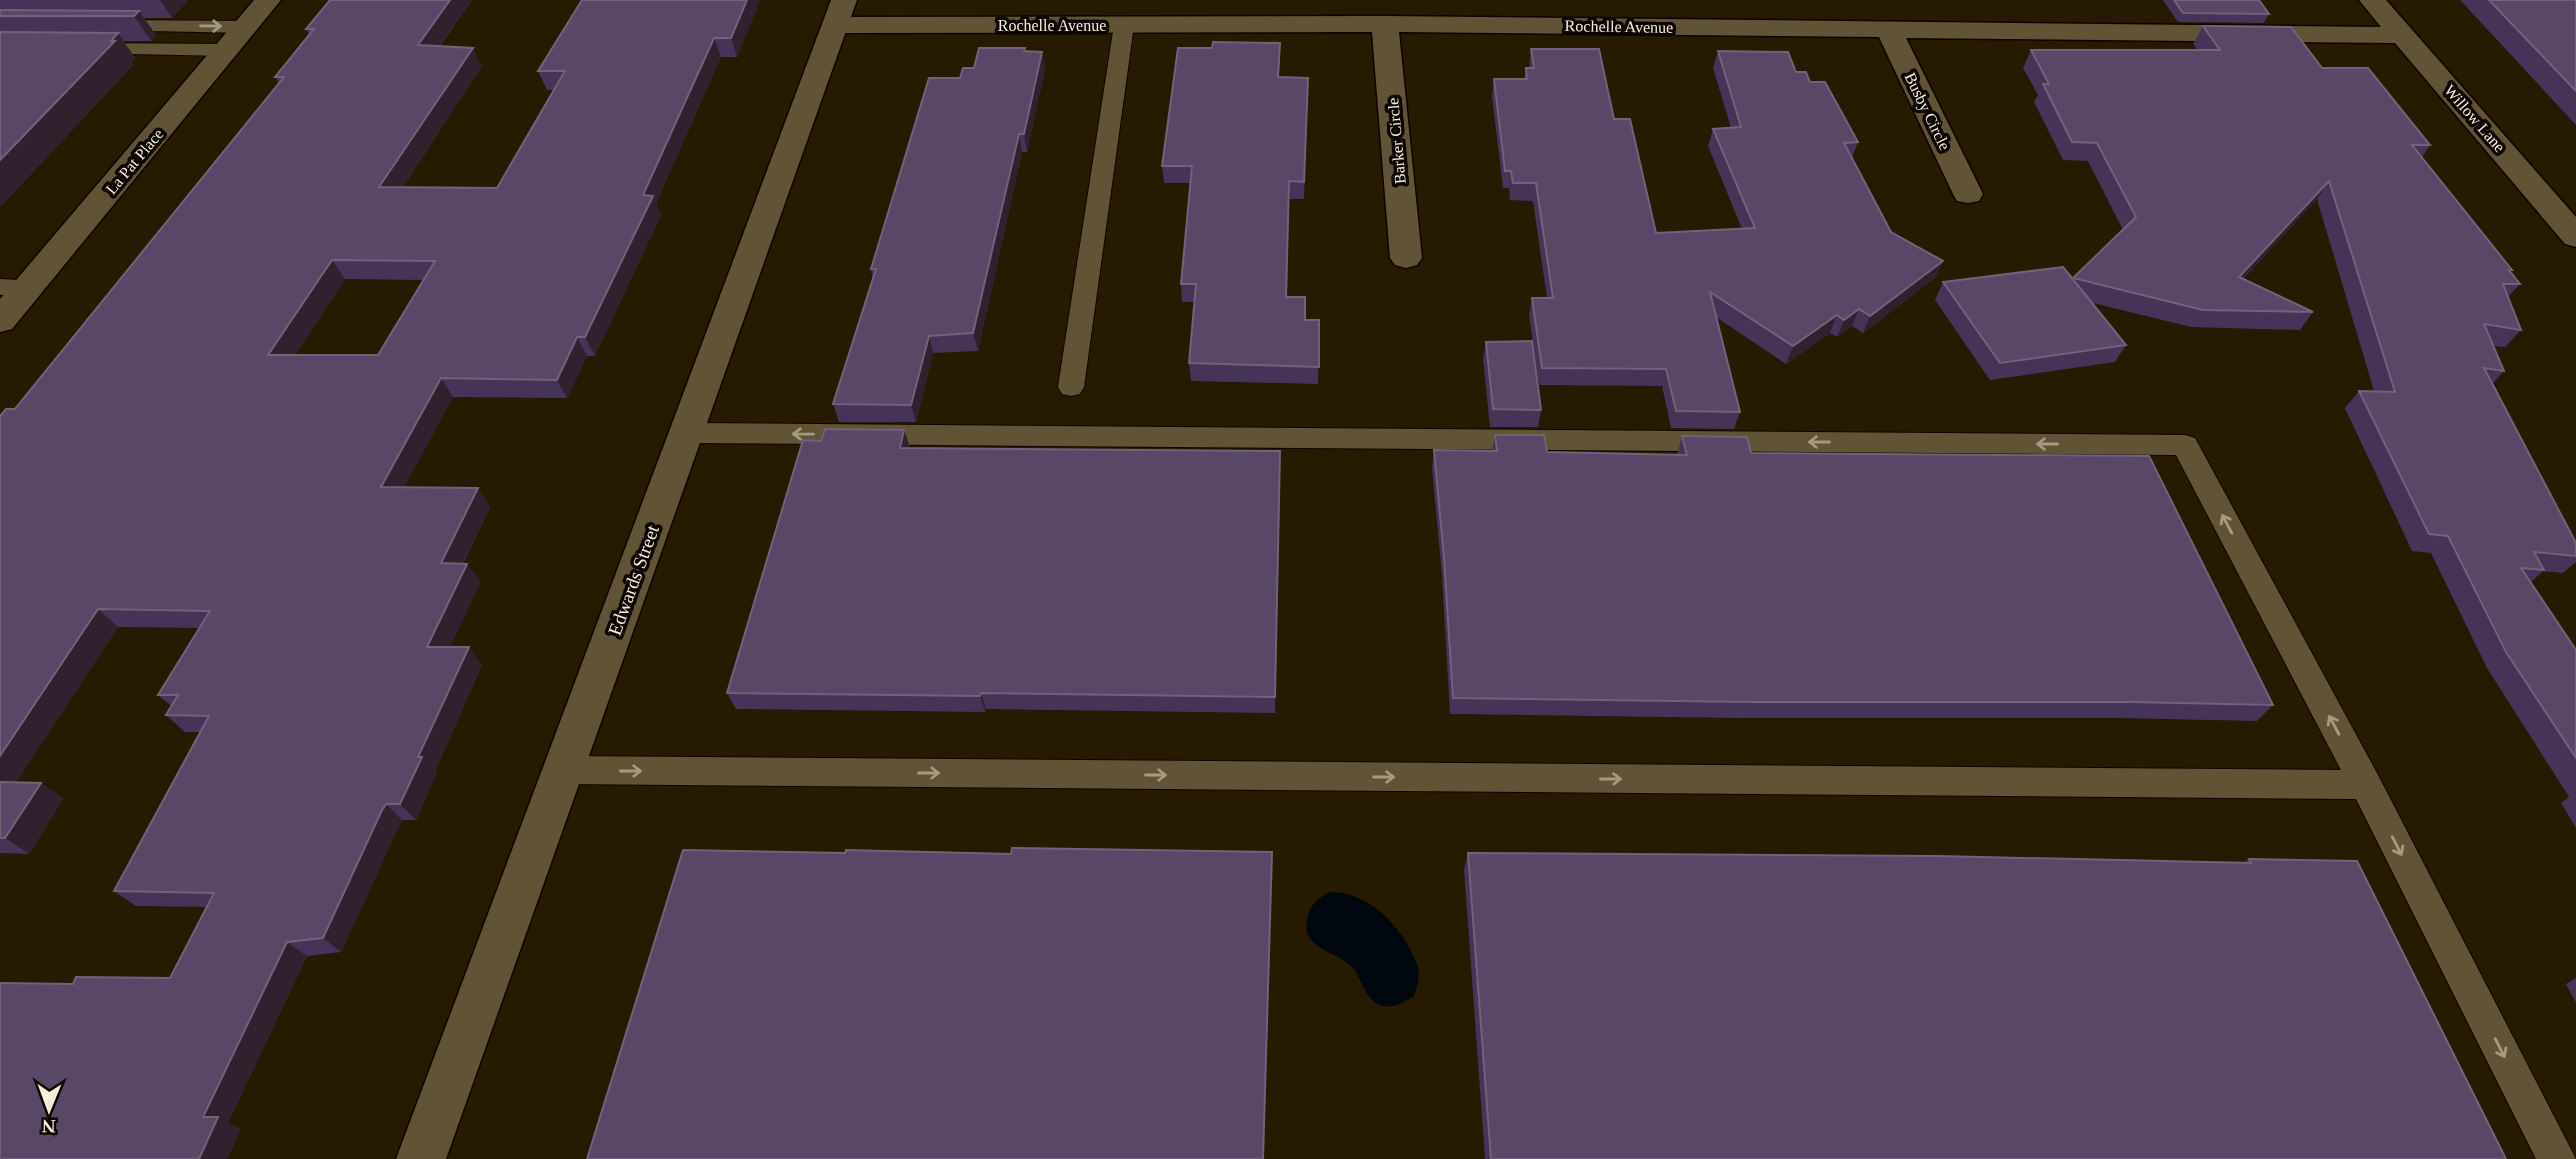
<svg xmlns="http://www.w3.org/2000/svg" width="2576" height="1159" viewBox="0 0 2576 1159" font-family="'Times New Roman',serif">
	<style>
		.water { fill: #00070e }
		.lines { fill: none; stroke-linecap: round; stroke-linejoin: round }
		.service-casing { stroke: #0f0500; stroke-width: 2 }
		.minor-casing { stroke: #0f0500; stroke-width: 3 }
		.tertiary-casing { stroke: #0f0500; stroke-width: 3 }
		.service { fill: #615336; fill-rule: evenodd }
		.minor { fill: #615336; fill-rule: evenodd }
		.tertiary { fill: #615336; fill-rule: evenodd }
		.wall { fill: #453358; fill-rule: evenodd }
		.shaded-wall { fill: #31212f }
		.building { fill: #584766; stroke: #716179; stroke-width: 2; fill-rule: evenodd }
		.oneway { stroke: #a49981 }
		.labels { text-anchor: middle; stroke-width: 7; stroke-linejoin: round; paint-order: stroke }
		.far-street-label { font-size: 16px; fill: #f6eedd; stroke: #0b0600 }
		.street-label { font-size: 19px; fill: #f6eedd; stroke: #0b0600 }
	</style>
	<rect width="100%" height="100%" fill="#261a00"/>
	<path class="water" d="M1330,892c41,0 73,36 87,72 4,10 0,23 -3,32 -11,7 -23,14 -36,8 -13,-6 -17,-26 -25,-36 -14,-17 -52,-18 -46,-48 3,-15 9,-21 23,-28z"/>
	<g class="lines">
		<g class="service-casing">
			<g id="service">
				<polygon points="1124,19 1131,21 1134,25 1084,387 1080,394 1071,396 1062,394 1058,387 1114,25 1117,21"/>
				<polygon points="109,20 246,21 253,23 256,27 253,31 246,33 102,30 99,26 102,22"/>
				<polygon points="90,43 226,44 233,46 237,50 233,54 226,56 83,53 80,49 83,45"/>
				<polygon points="0,279 38,281 41,287 38,293 0,295"/>
				<polygon points="687,423 2185,435 2195,438 2378,775 2576,1159 2536,1159 2356,799 563,784 551,780 547,770 551,760 563,756 2341,770 2176,455 687,443 677,440 673,433 677,426"/>
			</g>
		</g>
		<g class="minor-casing">
			<g id="minor">
				<polygon points="254,0 281,0 12,329 0,332 0,299"/>
				<polygon points="2359,0 2386,0 2576,217 2576,247 2565,244 2395,43 1906,38 1983,194 1979,201 1968,203 1957,201 1953,194 1879,37 1399,32 1422,258 1417,265 1406,268 1395,265 1390,258 1372,32 835,33 826,31 822,25 826,19 835,17 1385,16 2381,27"/>
			</g>
		</g>
		<g class="tertiary-casing">
			<polygon id="tertiary" points="831,0 857,0 446,1159 396,1159"/>
		</g>
		<use href="#service" class="service"/>
		<use href="#minor" class="minor"/>
		<use href="#tertiary" class="tertiary"/>
	</g>
	<g class="wall">
		<polygon points="0,0 188,0 172,18 144,18 156,35 151,41 123,41 135,58 131,62 133,65 0,207"/>
		<path d="M330,0h142l-32,46 42,20 -79,121 94,1 57,-98h-7l-9,-19 44,-71h178l-23,57h-16l-65,146 5,12 -66,141h-8l-20,42 -114,-1 -49,90 74,1 12,19 -27,57 18,17 -31,66 32,18 -47,106 2,2 -21,47h-14l-3,6 -58,126 -34,4 -79,167 13,6 -14,30 -154,-175 97,-6 37,-71 -71,-1 -22,-15 86,-159h-15l-19,-17 5,-9 -13,-11 41,-67 -81,-1 -102,155 25,1 22,16 -34,55 -29,-1v-437l15,-7 264,-326 -4,-6 34,-43 -3,-5zM345,279l79,1 -46,75h-83z"/>
		<polygon points="2163,0 2259,0 2269,14 2264,23 2178,22"/>
		<polygon points="2460,0 2576,0 2576,125"/>
		<polygon points="2203,26 2322,68 2430,145 2422,157 2512,270 2510,272 2520,284 2508,297 2521,330 2505,347 2493,346 2504,371 2493,383 2576,543 2576,562 2563,573 2543,571 2531,582 2576,650 2576,828 2561,803 2569,797 2487,668 2431,553 2412,551 2345,408 2359,391 2374,391 2317,199 2243,279 2313,312 2300,330 2191,327 2093,303 2126,345 2115,362 1990,380 1935,300 1943,282 2073,278 2123,230 2088,161 2063,160 2034,102 2038,95 2023,68 2031,50 2198,50 2193,44"/>
		<polygon points="1280,43 1279,77 1308,78 1304,199 1289,199 1287,297 1305,320 1319,320 1318,384 1191,381 1189,363 1195,302 1182,302 1181,284 1191,183 1164,183 1162,166 1212,48"/>
		<polygon points="1531,49 1614,119 1656,233 1742,229 1708,146 1713,129 1731,128 1713,68 1718,51 1796,72 1810,82 1858,142 1852,158 1891,232 1943,261 1935,278 1863,333 1852,326 1837,337 1830,333 1786,364 1716,317 1740,412 1734,429 1671,428 1662,386 1539,385 1529,315 1532,298 1547,298 1533,201 1510,200 1509,188 1503,188 1492,96 1494,79 1524,79 1526,68 1529,68"/>
		<polygon points="1025,51 1042,52 1045,69 1027,152 1022,152 978,351 933,353 916,422 839,422 833,404 873,278 871,269 960,78 974,68"/>
		<polygon points="1486,342 1541,410 1538,427 1490,427 1483,359"/>
		<polygon points="904,430 910,448 1280,451 1275,713 986,709 985,712 736,709 727,693 821,441"/>
		<polygon points="1495,435 1547,452 1677,455 1682,436 1751,453 2273,705 2257,721 2117,718 1741,718 1450,714 1442,575 1432,468 1434,450 1492,451"/>
		<polygon points="1468,853 2245,862 2249,859 2506,1159 1485,1159 1464,869"/>
		<polygon points="2576,978 2576,1003 2566,984"/>
	</g>
	<g class="shaded-wall">
		<polygon points="160,0 188,0 172,18"/>
		<polygon points="450,0 472,0 427,63 418,45"/>
		<polygon points="747,0 760,0 737,57 731,38"/>
		<polygon points="139,11 156,35 151,41 134,16"/>
		<polygon points="118,33 135,58 131,62 133,65 0,207 0,160"/>
		<polygon points="714,38 721,57 656,203 661,215 595,356 585,337 643,195"/>
		<polygon points="473,48 482,66 391,205 379,187"/>
		<polygon points="1042,52 1045,69 1027,152 1024,134"/>
		<polygon points="1019,134 1022,152 978,351 973,333"/>
		<polygon points="2329,181 2317,199 2227,295 2239,277"/>
		<polygon points="332,260 345,279 283,374 268,355"/>
		<polygon points="1943,261 1935,278 1863,333 1870,316"/>
		<polygon points="1859,309 1852,326 1837,337 1844,320"/>
		<polygon points="1837,315 1830,333 1786,364 1793,346"/>
		<polygon points="929,336 933,353 916,422 911,405"/>
		<polygon points="577,337 587,356 567,398 557,380"/>
		<polygon points="441,378 453,397 395,505 381,487"/>
		<polygon points="904,430 910,447 905,466 900,448"/>
		<polygon points="478,488 490,507 454,581 441,563"/>
		<polygon points="467,564 481,581 442,664 427,647"/>
		<polygon points="98,609 118,627 6,798 0,794 0,756"/>
		<polygon points="469,647 482,665 435,771 437,773 416,820 400,804 418,757"/>
		<polygon points="981,693 986,709 985,712 980,696"/>
		<polygon points="41,783 63,799 29,854 5,838"/>
		<polygon points="386,804 402,820 341,952 323,938"/>
		<polygon points="1272,852 1264,1159 1263,1159"/>
		<polygon points="287,942 307,956 228,1123 241,1129 227,1159 199,1159 203,1117"/>
	</g>
	<g class="building">
		<path d="M330,0h120l-32,45 55,3 -94,139 118,1 68,-117h-27l44,-71h165l-16,38h-17l-71,157 10,1 -68,141h-8l-20,43 -116,-2 -60,109 97,1 -37,75 26,1 -40,83h42l-51,110h4l-22,47h-14l-4,6 -59,128 -36,4 -84,175h15l-19,42h-199v-176l73,1 3,-7 94,1 44,-85 -100,-2 95,-175 -43,-1 12,-20h-20l52,-84 -112,-2 -98,147v-340l6,-7h9l269,-332h-9l39,-48h-8zM332,260l103,1 -57,94h-110z"/>
		<polygon points="2174,0 2259,0 2269,14 2183,13"/>
		<polygon points="2489,0 2576,0 2576,91"/>
		<polygon points="0,10 139,11 134,16 0,16"/>
		<polygon points="2203,26 2291,27 2322,68 2368,68 2430,145 2412,145 2512,270 2509,270 2520,284 2503,284 2521,330 2484,324 2504,371 2484,368 2576,543 2576,556 2534,552 2544,570 2521,568 2576,650 2576,758 2506,652 2448,536 2429,534 2359,391 2395,392 2329,181 2239,277 2313,312 2203,310 2073,278 2136,217 2097,143 2072,142 2043,84 2049,84 2031,50 2220,50"/>
		<polygon points="0,32 118,33 111,41 115,41 0,160"/>
		<polygon points="1213,42 1280,43 1278,77 1308,78 1304,182 1289,181 1286,297 1305,297 1305,320 1319,320 1319,367 1189,363 1196,284 1181,284 1192,166 1162,166 1178,48 1212,48"/>
		<polygon points="979,48 1025,48 1024,51 1042,52 1024,134 1019,134 973,333 929,336 911,405 833,404 876,269 871,269 929,78 960,78 963,68 974,68"/>
		<polygon points="1531,49 1599,49 1614,119 1630,119 1656,233 1755,228 1713,129 1741,127 1718,51 1788,52 1796,72 1806,72 1810,82 1825,82 1858,142 1844,143 1891,232 1943,261 1870,316 1859,309 1844,320 1837,315 1793,346 1710,292 1740,412 1676,411 1666,369 1542,368 1532,298 1553,298 1536,183 1513,183 1511,171 1505,171 1494,79 1527,79 1526,68 1534,68"/>
		<polygon points="2063,267 2126,345 2000,363 1943,282"/>
		<polygon points="1532,341 1541,410 1493,409 1486,342"/>
		<polygon points="825,429 904,430 900,448 1280,451 1275,697 981,693 980,696 727,693 803,440 821,441"/>
		<polygon points="1495,435 1544,435 1547,452 1687,455 1682,436 1747,437 1751,453 2149,456 2273,705 2131,702 1748,702 1453,698 1444,558 1434,450 1497,451"/>
		<polygon points="0,782 41,783 5,838 0,838"/>
		<polygon points="1012,848 1272,852 1263,1159 587,1159 683,850 845,853 846,850 1011,854"/>
		<polygon points="1468,853 1938,856 2251,863 2249,859 2357,861 2506,1159 1491,1159"/>
	</g>
	<defs><path id="oneway-shaft" d="M-6 0H5M1.5-3L5.5 0L1.5 3" fill="none" stroke-width="1.6" stroke-linecap="round" stroke-linejoin="round" transform="scale(1.75)"/></defs>
	<g class="oneway">
		<use href="#oneway-shaft" transform="translate(211 26) rotate(1)"/>
		<use href="#oneway-shaft" transform="translate(803 434) rotate(-179)"/>
		<use href="#oneway-shaft" transform="translate(1819 442) rotate(-180)"/>
		<use href="#oneway-shaft" transform="translate(2047 444) rotate(-180)"/>
		<use href="#oneway-shaft" transform="translate(2227 524) rotate(-118)"/>
		<use href="#oneway-shaft" transform="translate(2334 725) rotate(-118)"/>
		<use href="#oneway-shaft" transform="translate(631 771)"/>
		<use href="#oneway-shaft" transform="translate(929 773)"/>
		<use href="#oneway-shaft" transform="translate(1156 775)"/>
		<use href="#oneway-shaft" transform="translate(1384 777)"/>
		<use href="#oneway-shaft" transform="translate(1611 779)"/>
		<use href="#oneway-shaft" transform="translate(2397 846) rotate(63)"/>
		<use href="#oneway-shaft" transform="translate(2500 1048) rotate(63)"/>
	</g>
	<g class="labels">
		<g class="far-street-label">
			<text x="1052" y="31">Rochelle Avenue</text>
			<text transform="translate(1619 26) rotate(1)" y="6">Rochelle Avenue</text>
			<text transform="translate(1928 111) rotate(64)" y="6">Busby Circle</text>
			<text transform="translate(2475 118) rotate(49)" y="6">Willow Lane</text>
			<text transform="translate(1396 141) rotate(-95)" y="6">Barker Circle</text>
			<text transform="translate(134 161) rotate(-50)" y="6">La Pat Place</text>
		</g>
		<g class="street-label">
			<text transform="translate(633 580) rotate(-70)" y="7">Edwards Street</text>
		</g>
	</g>
	<g transform="translate(49 1110) rotate(181)" stroke="#0b0600" stroke-width="5" paint-order="stroke">
	<path d="M0-5L12 26L0 18L-12 26Z" fill="#f6eedd"/>
	<text y="-10" font-size="19" font-weight="bold" text-anchor="middle" fill="#f6eedd">N</text>
	</g>
</svg>
